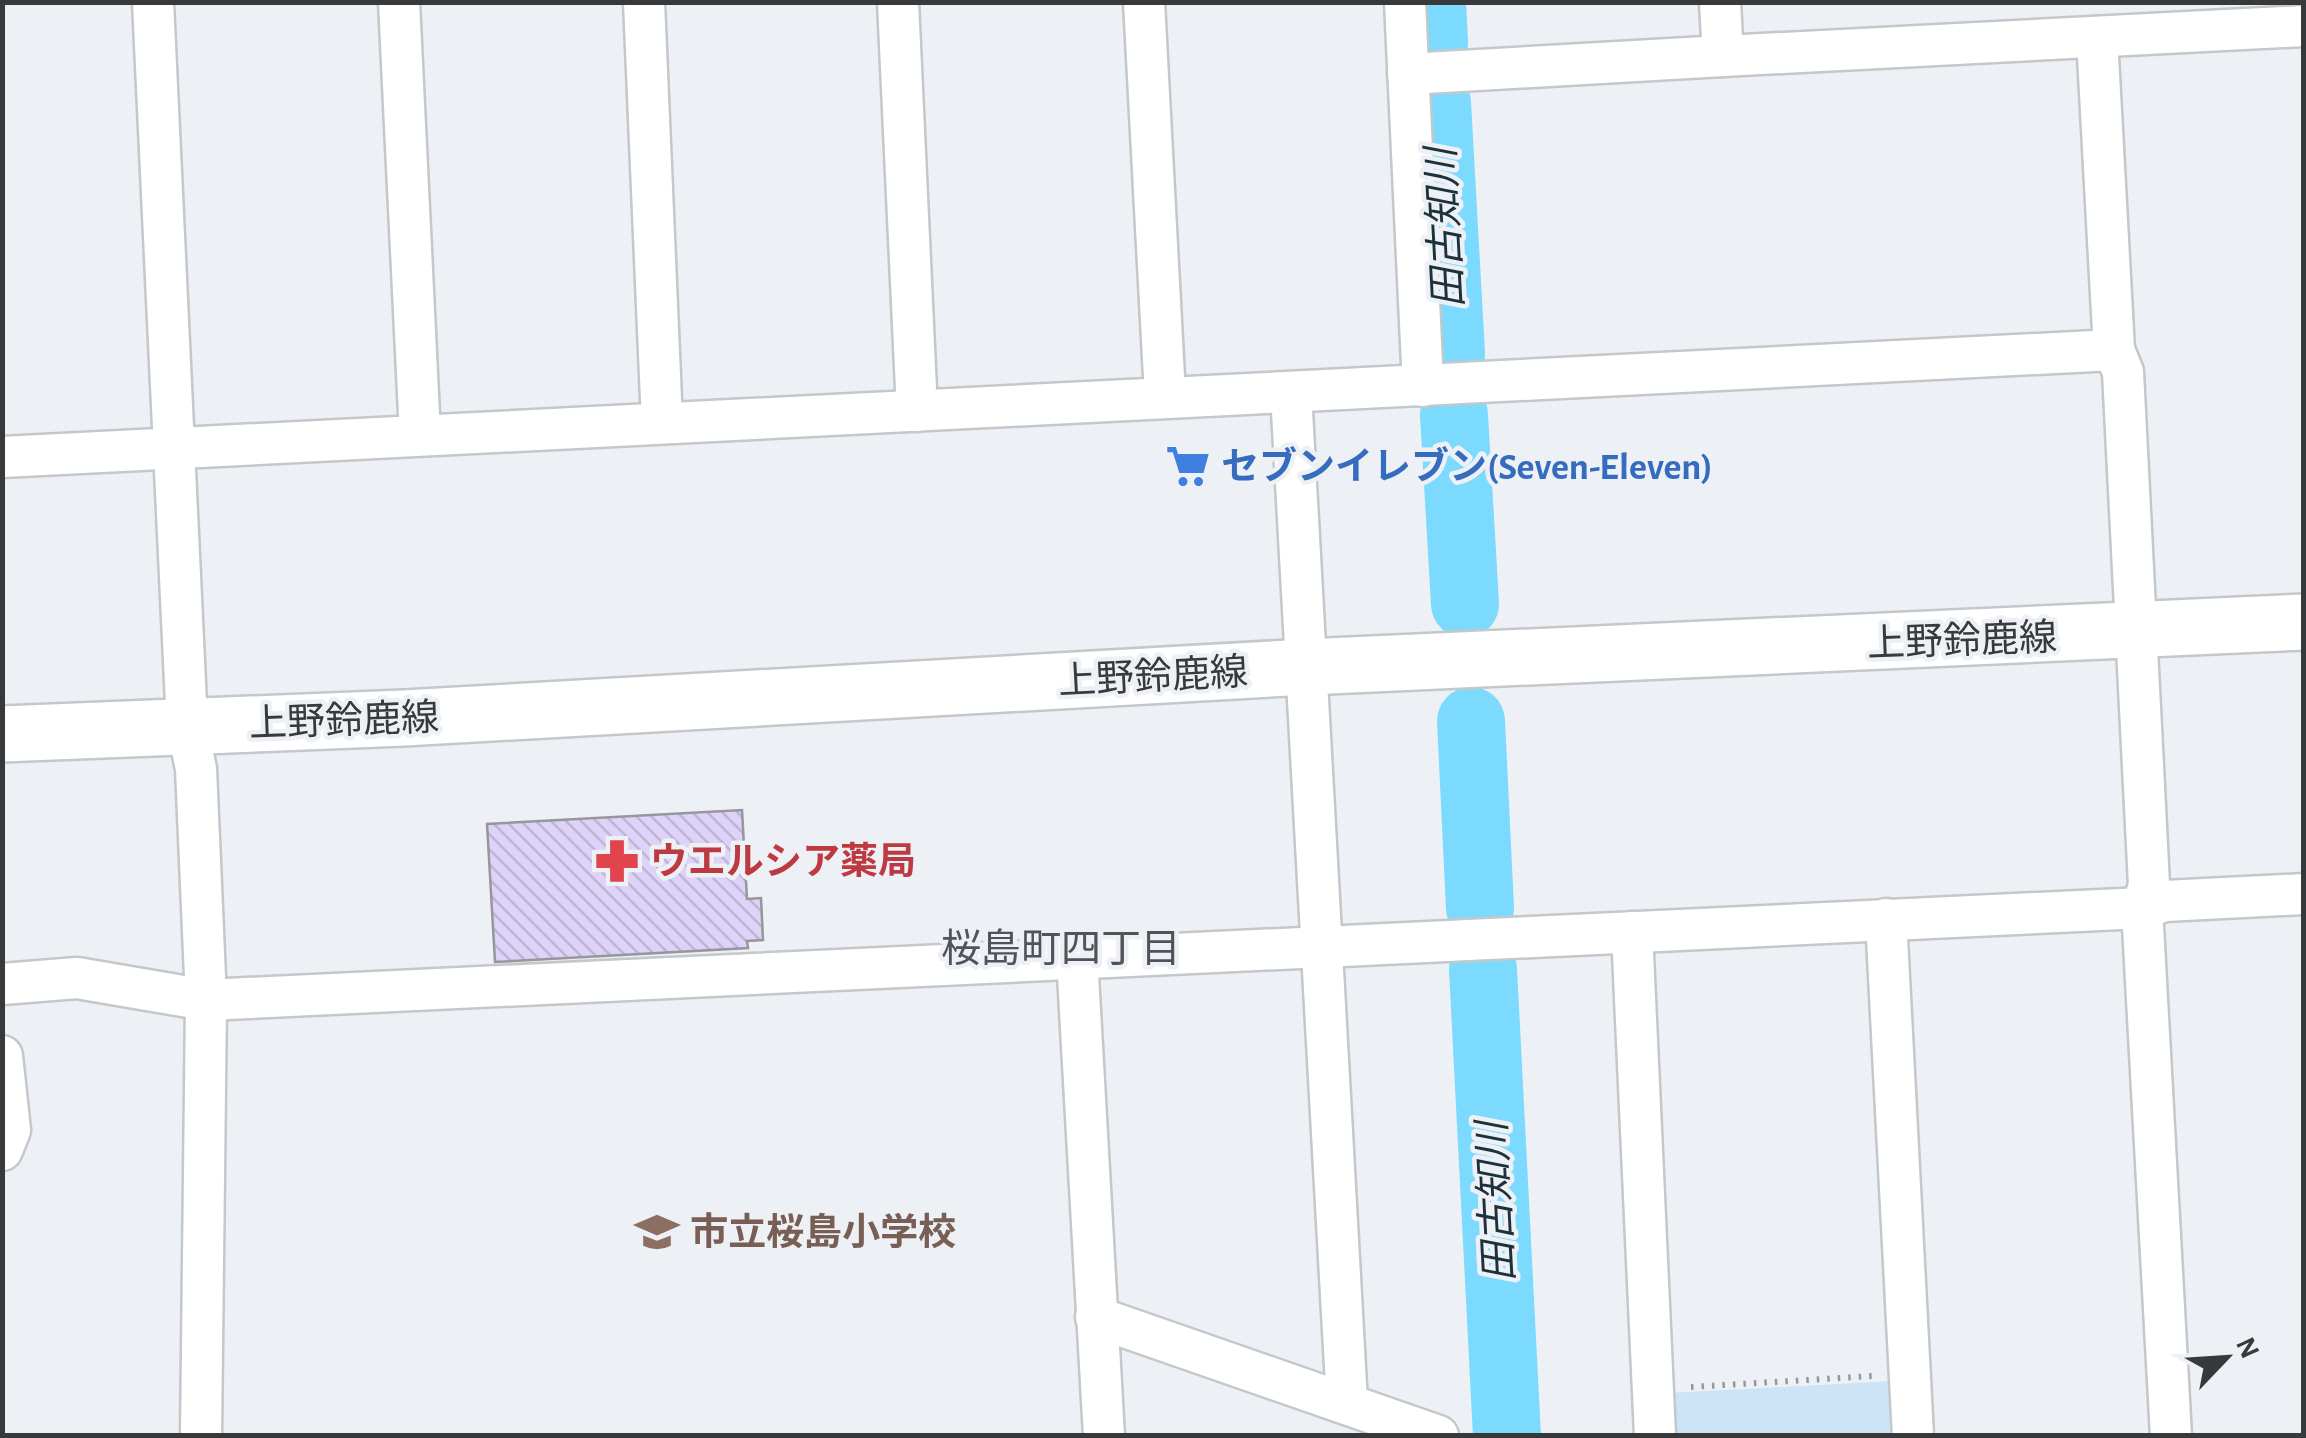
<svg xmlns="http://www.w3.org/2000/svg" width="2306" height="1438" viewBox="0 0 2306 1438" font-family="'Alegreya Sans','Noto Sans JP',sans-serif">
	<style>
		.green { fill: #cde3f6 }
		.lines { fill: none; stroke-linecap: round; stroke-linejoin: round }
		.river { stroke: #7cdafe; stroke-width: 68 }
		.building { fill: url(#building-back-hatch); stroke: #97969a; stroke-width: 2.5 }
		.minor-casing { stroke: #c3c8cb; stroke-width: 45 }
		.secondary-casing { stroke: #c3c8cb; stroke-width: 60 }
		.path { stroke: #95989b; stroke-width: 6; stroke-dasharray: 2.5 8; stroke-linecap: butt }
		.minor { stroke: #fff; stroke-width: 40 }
		.secondary { stroke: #fff; stroke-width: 55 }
		.labels { text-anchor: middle; stroke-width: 9; stroke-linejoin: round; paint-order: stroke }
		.shop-label { font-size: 38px; font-weight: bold; fill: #366cbe; stroke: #edf1f5; text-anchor: start }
		.street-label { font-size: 38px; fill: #37393b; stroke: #edf1f5 }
		.health-label { font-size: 38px; font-weight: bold; fill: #be3a42; stroke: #edf1f5; text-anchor: start }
		.education-label { font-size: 38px; font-weight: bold; fill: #785e54; stroke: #edf1f5; text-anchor: start }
		.water-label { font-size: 40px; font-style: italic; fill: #1c313a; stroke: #edf1f5 }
		.neighbourhood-label { font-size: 40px; fill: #505357; stroke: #edf1f5 }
	</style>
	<defs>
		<pattern id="building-back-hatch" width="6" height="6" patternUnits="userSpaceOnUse" patternTransform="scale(2.5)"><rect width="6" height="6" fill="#ddd2f7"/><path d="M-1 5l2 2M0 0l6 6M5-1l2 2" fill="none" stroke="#beb5d5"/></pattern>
	</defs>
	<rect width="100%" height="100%" fill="#edf1f5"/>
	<polygon class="green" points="1893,1381 1896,1435 1671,1435 1669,1393"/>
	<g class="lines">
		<g class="river">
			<polyline points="1432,2 1434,42"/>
			<polyline points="1437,103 1451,354"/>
			<polyline points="1454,415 1465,604"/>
			<polyline points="1471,721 1480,908"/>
			<polyline points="1483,969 1507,1436"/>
		</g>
	</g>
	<polygon class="building" points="742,810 747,899 761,898 763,940 747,941 748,948 495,962 487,824"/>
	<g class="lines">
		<g class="minor-casing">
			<g id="minor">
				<polyline points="153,2 187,725 196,769 206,1000 201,1436"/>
				<polyline points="399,2 420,435"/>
				<polyline points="644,2 662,423"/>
				<polyline points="898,2 917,411"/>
				<polyline points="1144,2 1165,396"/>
				<polyline points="1405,2 1423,386"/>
				<polyline points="1720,2 1723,56 2304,26"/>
				<polyline points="2097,38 2114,350 2123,372 2149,885 2142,908 2171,1436"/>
				<polyline points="1408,74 1723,56"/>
				<polyline points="1291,393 1347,1403"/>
				<polyline points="2,457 2114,350"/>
				<polyline points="1886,919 1913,1436"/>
				<polyline points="1632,932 1655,1436"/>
				<polyline points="1077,957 1104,1436"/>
				<polyline points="2,984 77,978 206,1000 2142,908 2165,901 2304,894"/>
				<polyline points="2,1056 10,1130 2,1150"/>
				<polyline points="1096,1317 1438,1436"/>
			</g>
		</g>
		<g class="secondary-casing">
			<polyline id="secondary" points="2,734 404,718 1306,667 2304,622"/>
		</g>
		<polyline class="path" points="1691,1387 1873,1376"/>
		<use href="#minor" class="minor"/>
		<use href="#secondary" class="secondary"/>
	</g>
	<defs>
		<g id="supermarket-bare" transform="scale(3.45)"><path d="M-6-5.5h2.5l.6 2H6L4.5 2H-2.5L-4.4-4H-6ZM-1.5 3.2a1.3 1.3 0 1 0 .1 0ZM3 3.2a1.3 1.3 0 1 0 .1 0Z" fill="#3f7fe0" stroke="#edf1f5" stroke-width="2.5" paint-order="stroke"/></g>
		<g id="pharmacy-bare" transform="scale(3.45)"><path d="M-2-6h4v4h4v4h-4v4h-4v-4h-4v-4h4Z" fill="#e0444e" stroke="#edf1f5" stroke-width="2.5" paint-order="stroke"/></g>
		<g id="school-bare" transform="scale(3.45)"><path d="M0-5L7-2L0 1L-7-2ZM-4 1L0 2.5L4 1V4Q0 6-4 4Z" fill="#8d6e63" stroke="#edf1f5" stroke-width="2.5" paint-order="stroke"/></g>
	</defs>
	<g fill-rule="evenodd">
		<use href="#supermarket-bare" x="1188" y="466"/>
		<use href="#pharmacy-bare" x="617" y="861"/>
		<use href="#school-bare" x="657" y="1232"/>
	</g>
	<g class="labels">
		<g class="shop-label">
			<text x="1221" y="479">セブンイレブン(Seven-Eleven)</text>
		</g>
		<g class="street-label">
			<text transform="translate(1962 640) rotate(-2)" y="13">上野鈴鹿線</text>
			<text transform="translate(1153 676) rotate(-3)" y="13">上野鈴鹿線</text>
			<text transform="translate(344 720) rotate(-2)" y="13">上野鈴鹿線</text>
		</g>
		<g class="health-label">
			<text x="650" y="874">ウエルシア薬局</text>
		</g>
		<g class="education-label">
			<text x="690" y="1245">市立桜島小学校</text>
		</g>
		<g class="water-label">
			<text transform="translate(1444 228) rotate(-93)" y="14">田古知川</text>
			<text transform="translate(1495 1202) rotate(-93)" y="14">田古知川</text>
		</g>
		<g class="neighbourhood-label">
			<text x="1061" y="962">桜島町四丁目</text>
		</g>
	</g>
	<rect width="2306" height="1438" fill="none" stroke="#37393b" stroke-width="10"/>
	<g transform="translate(2226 1358) rotate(65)" stroke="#edf1f5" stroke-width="8" paint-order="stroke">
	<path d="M0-8L18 38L0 25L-18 38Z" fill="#37393b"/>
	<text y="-15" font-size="28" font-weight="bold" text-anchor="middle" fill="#37393b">N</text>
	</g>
</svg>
